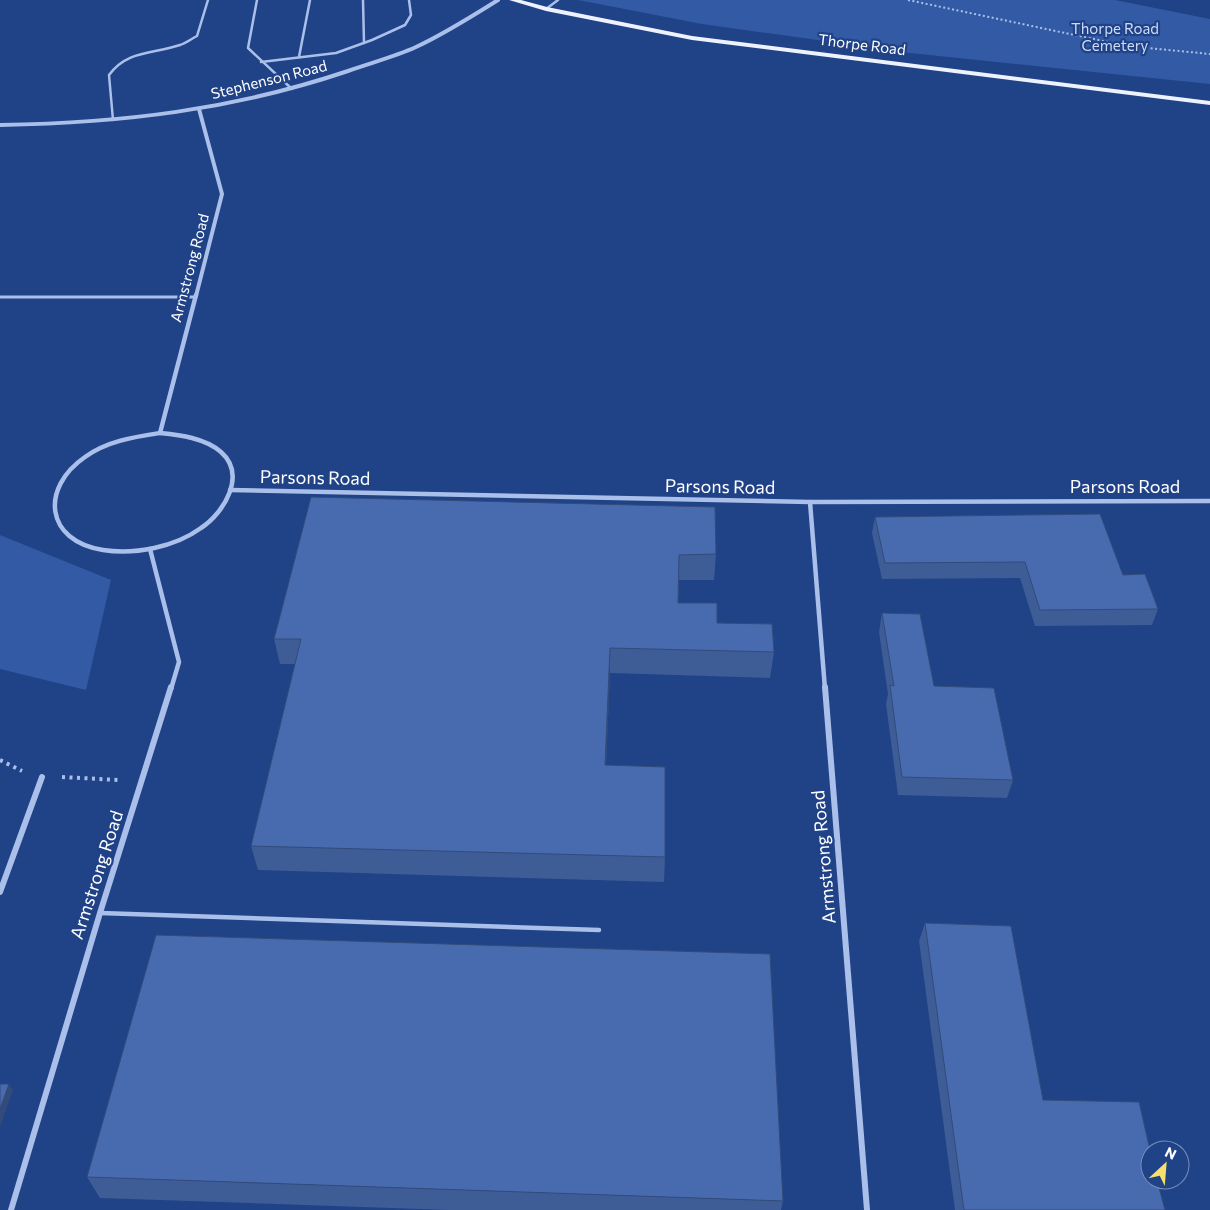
<svg xmlns="http://www.w3.org/2000/svg" width="1210" height="1210" viewBox="0 0 1210 1210" font-family="Commissioner,sans-serif">
	<style>
		.green { fill: #335aa4 }
		.lines { fill: none; stroke-linecap: round; stroke-linejoin: round }
		.path-far1 { stroke: #aac0ea; stroke-width: 2; stroke-dasharray: 2 2.5; stroke-linecap: butt }
		.path { stroke: #aac0ea; stroke-width: 4; stroke-dasharray: 3 4.5; stroke-linecap: butt }
		.lane-far2 { stroke: #aac0ea; stroke-width: 2.5 }
		.lane-far1 { stroke: #aac0ea; stroke-width: 3 }
		.lane { stroke: #aac0ea; stroke-width: 4.5 }
		.street-far2 { stroke: #aac0ea; stroke-width: 4 }
		.street-far1 { stroke: #aac0ea; stroke-width: 4.5 }
		.street { stroke: #aac0ea; stroke-width: 6 }
		.primary { fill: #eef2fe; fill-rule: evenodd }
		.wall { fill: #3e5c96 }
		.shaded-wall { fill: #324b7a }
		.building { fill: #486baf; stroke: #324b7a }
		.labels { text-anchor: middle; stroke-width: 4.5; stroke-linejoin: round; paint-order: stroke }
		.far-park-label { font-size: 15px; fill: #cedcf8; stroke: #204287 }
		.far-street-label { font-size: 15px; fill: #fff; stroke: #204287 }
		.street-label { font-size: 18px; fill: #fff; stroke: #204287 }
	</style>
	<rect width="100%" height="100%" fill="#204287"/>
	<g class="green">
		<polygon points="578,0 1115,0 1210,19 1210,84 910,53 702,24"/>
		<polygon points="0,535 111,580 86,690 0,669"/>
	</g>
	<g class="lines">
		<polyline class="path-far1" points="908,0 1127,46 1210,54"/>
		<g class="path">
			<polyline points="0,760 22,771"/>
			<polyline points="62,777 118,780"/>
		</g>
		<g class="lane-far2">
			<polyline points="257,0 248,48 292,89"/>
			<polyline points="363,0 364,43"/>
			<polyline points="546,9 558,0"/>
			<polyline points="299,57 310,0"/>
			<polyline points="261,62 336,53 372,40 405,25 411,15 409,0"/>
			<path d="M113,120l-4,-45c18,-25 44,-21 71,-30 6,-2 11,-6 17,-9l11,-36"/>
		</g>
		<polyline class="lane-far1" points="0,297 196,297"/>
		<polyline class="lane" points="100,913 599,930"/>
		<g class="street-far2">
			<path d="M0,125c122,-2 232,-15 348,-54 22,-8 46,-14 68,-24 28,-13 55,-30 82,-47"/>
			<polyline points="196,296 222,194 199,109"/>
		</g>
		<g class="street-far1">
			<path d="M160,433c20,2 45,5 61,19 26,23 3,61 -20,76 -26,19 -66,27 -98,22 -58,-9 -63,-62 -18,-93 22,-16 49,-20 75,-24z"/>
			<polyline points="160,433 196,295"/>
			<polyline points="230,490 810,502 1210,501"/>
			<polyline points="810,502 825,689"/>
			<polyline points="150,549 179,662 171,689"/>
		</g>
		<g class="street">
			<polyline points="825,687 867,1210"/>
			<polyline points="0,892 42,777"/>
			<polyline points="11,1210 100,913 171,687"/>
		</g>
		<polygon class="primary" points="509,0 521,0 547,7 692,36 1210,101 1210,105 692,40 546,11"/>
	</g>
	<g class="wall">
		<polygon points="715,507 716,554 714,580 679,580 678,603 774,652 770,678 610,673 606,765 665,857 664,882 258,870 251,846 295,664 280,664 274,639"/>
		<polygon points="875,517 1123,575 1158,609 1152,625 1035,626 1020,578 882,579 872,533"/>
		<polygon points="882,613 934,686 1013,780 1007,798 898,795 886,704 888,694 879,632"/>
		<polygon points="925,923 1043,1100 1165,1210 955,1210 919,941"/>
		<polygon points="87,1177 783,1201 781,1210 449,1210 100,1198"/>
	</g>
	<g class="shaded-wall">
		<polygon points="610,648 610,673 605,790 605,765"/>
		<polygon points="9,1084 13,1090 0,1127 0,1109"/>
	</g>
	<g class="building">
		<polygon points="311,497 715,507 716,554 679,555 678,603 717,603 717,623 772,624 774,652 610,648 605,765 665,767 665,857 251,846 301,639 274,639"/>
		<polygon points="1100,514 1123,575 1145,574 1158,609 1040,610 1025,562 885,563 875,517"/>
		<polygon points="882,613 920,614 934,686 994,688 1013,780 902,777 890,685 894,686"/>
		<polygon points="925,923 1011,926 1043,1100 1139,1102 1150,1150 1150,1180 1157,1180 1165,1210 964,1210"/>
		<polygon points="156,935 770,954 783,1201 87,1177"/>
		<polygon points="0,1084 9,1084 0,1109"/>
	</g>
	<g class="labels">
		<g class="far-park-label">
			<text x="1115" y="34">Thorpe Road<tspan x="1115" dy="17">Cemetery</tspan></text>
		</g>
		<g class="far-street-label">
			<text transform="translate(862 45) rotate(7)" y="5">Thorpe Road</text>
			<text transform="translate(269 80) rotate(-14)" y="5">Stephenson Road</text>
			<text transform="translate(190 268) rotate(-75)" y="5">Armstrong Road</text>
		</g>
		<g class="street-label">
			<text transform="translate(315 478) rotate(1)" y="6">Parsons Road</text>
			<text transform="translate(720 487) rotate(1)" y="6">Parsons Road</text>
			<text x="1125" y="493">Parsons Road</text>
			<text transform="translate(824 857) rotate(-95)" y="6">Armstrong Road</text>
			<text transform="translate(97 875) rotate(-72)" y="6">Armstrong Road</text>
		</g>
	</g>
	<g transform="translate(1165 1165) rotate(26)"><circle r="24" fill="#204287" stroke="#798eb7"/>
	<path d="M0-4L9 19L0 12L-9 19Z" fill="#f8de6a"/>
	<text y="-8" font-size="14" font-weight="bold" text-anchor="middle" fill="#ffffff">N</text>
	</g>
</svg>
